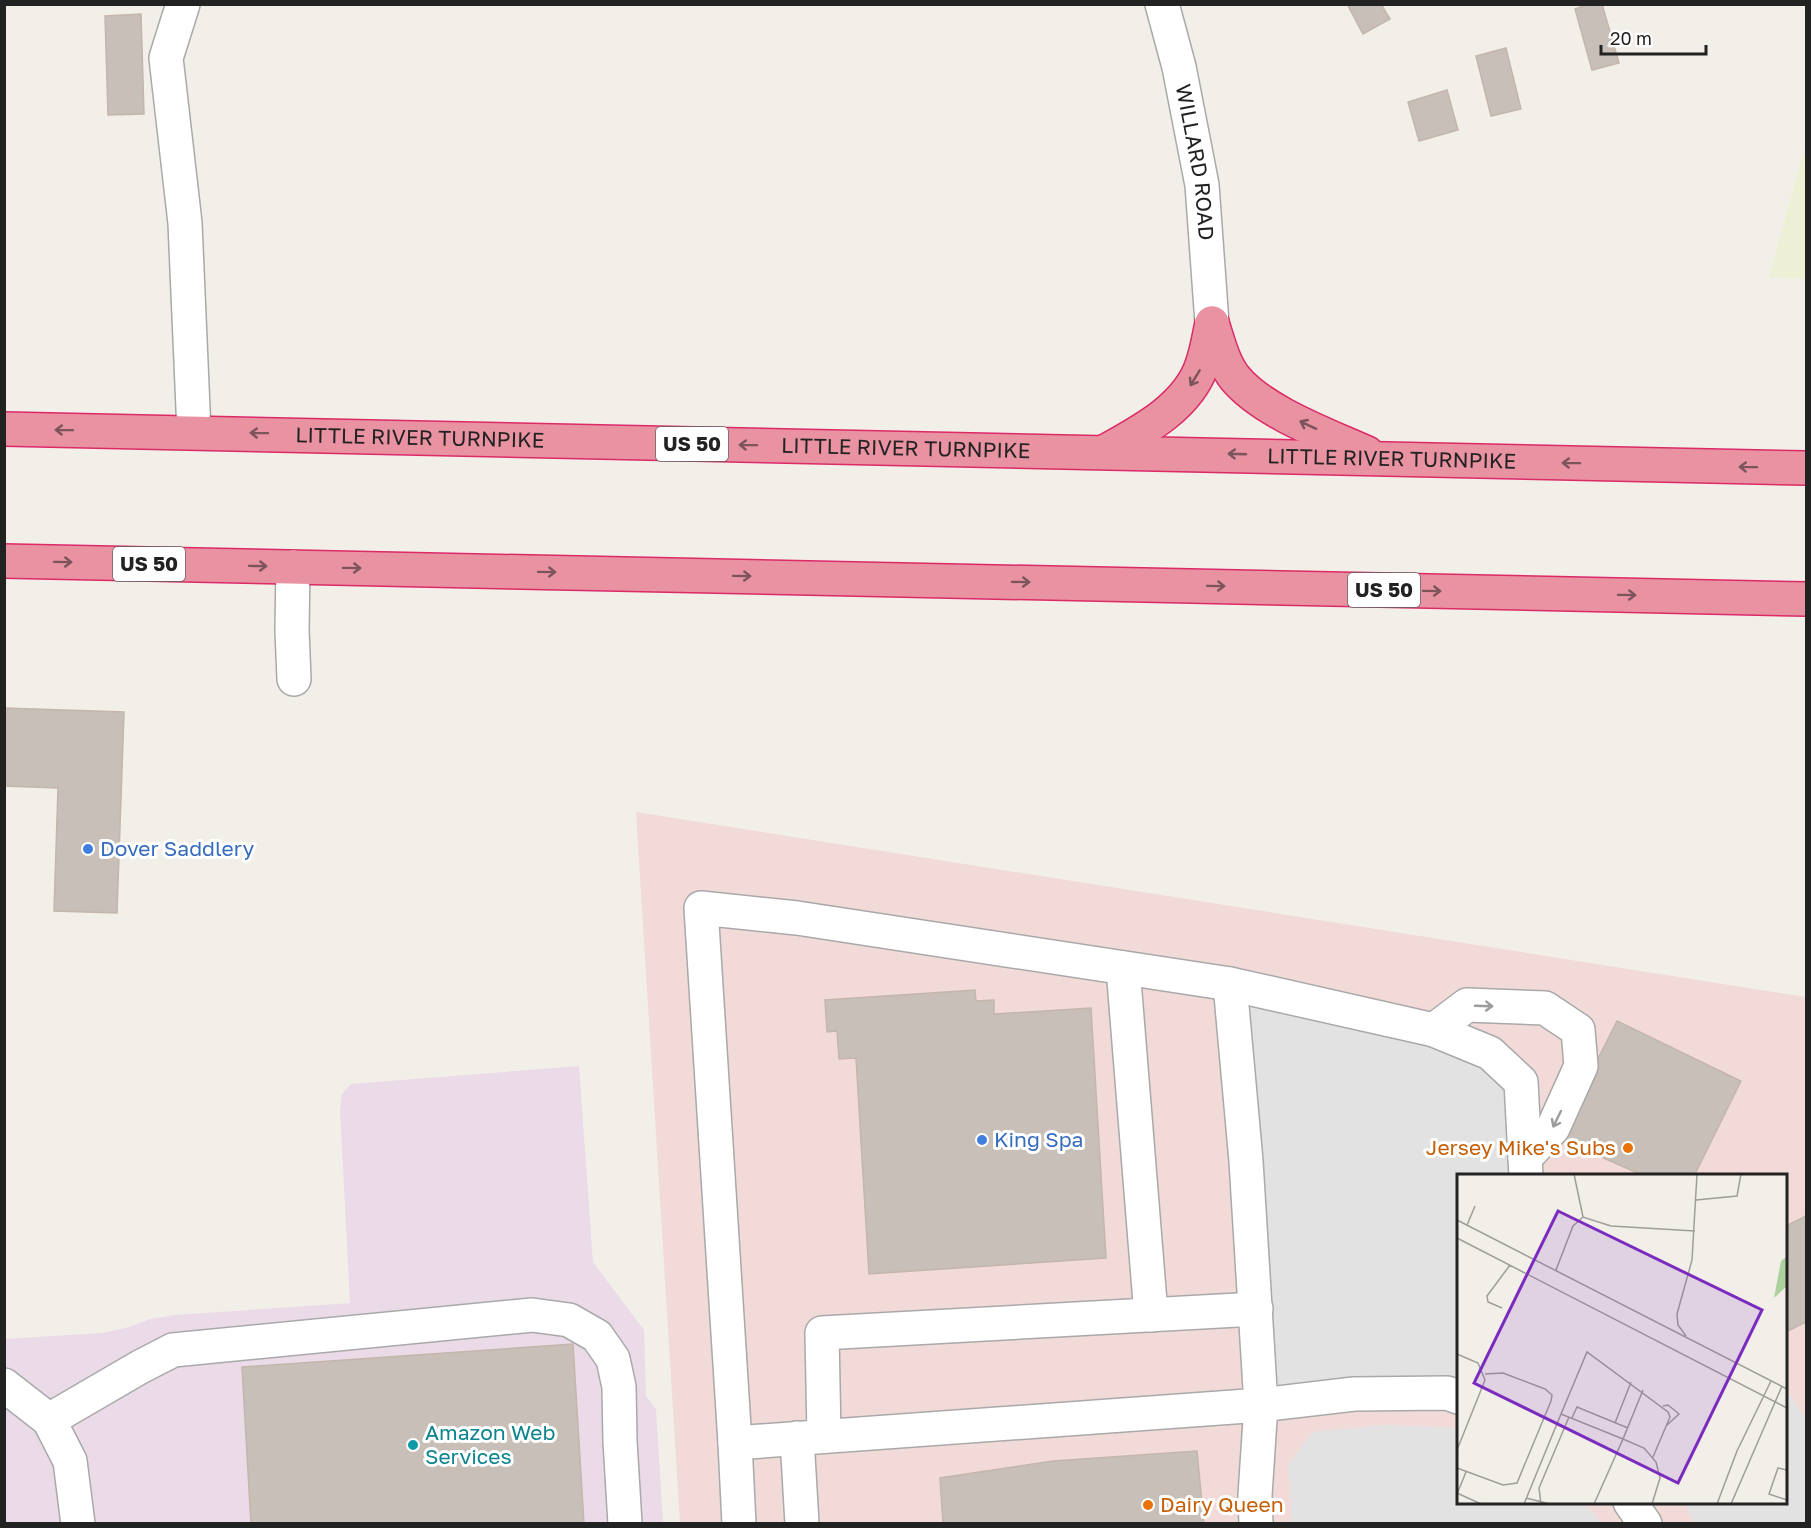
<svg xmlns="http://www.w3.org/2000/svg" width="1811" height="1528" viewBox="0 0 1811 1528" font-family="'Golos Text',sans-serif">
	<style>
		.commercial { fill: #f2dad9; fill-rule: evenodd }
		.industrial { fill: #ebdbe8 }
		.farmland { fill: #eef0d5 }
		.parking { fill: #e2e2e2 }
		.building { fill: #c7bfb8; stroke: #c4b6ab; stroke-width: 1.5 }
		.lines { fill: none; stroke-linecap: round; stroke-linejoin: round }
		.minor-casing { stroke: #a9a9a9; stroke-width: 36 }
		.highway-casing { stroke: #dc2a67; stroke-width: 36 }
		.minor { stroke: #fff; stroke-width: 33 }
		.highway { stroke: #e892a2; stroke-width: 33 }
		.oneway { stroke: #7b545c }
		.oneway2 { stroke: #9c9c9c }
		.shop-dot { fill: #3f7fe0; stroke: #fff; stroke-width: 2 }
		.food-dot { fill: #e8710a; stroke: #fff; stroke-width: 2 }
		.culture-dot { fill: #0f9aa8; stroke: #fff; stroke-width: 2 }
		.labels { text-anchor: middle; stroke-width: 6; stroke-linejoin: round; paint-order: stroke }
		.shield { fill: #fff; stroke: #646464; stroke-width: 1.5 }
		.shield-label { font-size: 20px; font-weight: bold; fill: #222 }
		.street-label { font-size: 21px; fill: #222; stroke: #fff }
		.shop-label { font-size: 21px; fill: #366cbe; stroke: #fff; text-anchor: start }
		.food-label { font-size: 21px; fill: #c56008; stroke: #fff; text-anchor: end }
		.culture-label { font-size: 21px; fill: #0d838f; stroke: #fff; text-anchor: start }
		.inset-road { fill: none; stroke: #9f9d99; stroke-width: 1.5 }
		.view { fill: #7b2cbf; fill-opacity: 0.15; stroke: #7b2cbf; stroke-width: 3 }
		.inset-edge { fill: none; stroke: #222; stroke-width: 3 }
	</style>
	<rect width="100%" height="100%" fill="#f2efe9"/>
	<path class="commercial" d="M636,812l1170,185v526h-1126zM1458,1176h328v326h-328z"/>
	<polygon class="industrial" points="579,1066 593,1262 644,1330 646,1396 656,1409 663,1523 5,1523 4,1339 102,1333 129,1327 150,1319 174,1315 350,1303 340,1110 342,1094 351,1084"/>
	<polygon class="farmland" points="1806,144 1806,279 1769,277"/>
	<g class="parking">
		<polygon points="1230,984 1403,1024 1521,1082 1526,1175 1458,1176 1458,1387 1261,1405"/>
		<polygon points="1786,1390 1806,1418 1806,1523 1694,1523 1684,1503 1786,1502"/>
		<polygon points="1385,1425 1458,1428 1458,1502 1582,1503 1595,1514 1601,1523 1292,1523 1288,1465 1312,1432"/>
	</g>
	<g class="building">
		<polygon points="1350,4 1381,4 1390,19 1363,34 1348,6"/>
		<polygon points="1589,4 1602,4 1619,63 1592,70 1575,9"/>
		<polygon points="141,14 144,114 108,115 105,16"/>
		<polygon points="1506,48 1521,109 1491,116 1476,56"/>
		<polygon points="1447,90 1458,130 1419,141 1408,102"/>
		<polygon points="4,708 124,712 117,913 54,911 58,788 4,786"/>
		<polygon points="975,990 976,1001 994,1000 994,1014 1091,1008 1106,1258 869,1274 856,1058 839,1059 837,1031 827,1032 825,1000"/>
		<polygon points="1617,1021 1741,1081 1694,1176 1644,1176 1558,1138"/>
		<polygon points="1806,1216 1806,1322 1788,1331 1786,1326 1786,1226"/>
		<polygon points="573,1344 584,1524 251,1524 242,1367"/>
		<polygon points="1197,1451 1204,1524 943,1524 940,1478 1053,1461"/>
	</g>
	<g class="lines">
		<g class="minor-casing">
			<g id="minor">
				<polyline points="183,4 166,58 185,223 194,432"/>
				<path id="s1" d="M1162,4l17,63 23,118 10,138"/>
				<polyline points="293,567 292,630 294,679"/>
				<polyline points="1123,968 1151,1315"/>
				<polyline points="1434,1030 1467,1005 1545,1008 1578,1030 1581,1066 1553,1128 1525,1158"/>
				<polyline points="4,1385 49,1420 70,1461 78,1524"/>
				<polyline points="49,1420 140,1367 173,1350 532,1315 569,1320 597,1336 613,1359 619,1387 620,1441 625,1524"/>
				<polyline points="824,1436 822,1333 1256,1309"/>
				<polyline points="797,1438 802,1524"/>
				<polyline points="735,1443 701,908 797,918 1230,984 1434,1030 1490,1053 1521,1082 1526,1176"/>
				<polyline points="1630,1502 1645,1524"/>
				<polyline points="739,1524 735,1443 1261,1405 1246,1161 1230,984"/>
				<polyline points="1256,1524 1255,1495 1261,1405 1354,1394 1447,1393 1458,1397"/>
			</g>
		</g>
		<g class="highway-casing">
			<g id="highway">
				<path d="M1212,323c6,18 11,40 23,55 28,34 92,57 132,75"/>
				<path id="s2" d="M4,429l1802,39"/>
				<path d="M1106,451c36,-20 82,-44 96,-86 5,-14 7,-28 10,-42"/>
				<polyline points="4,561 1806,599"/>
			</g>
		</g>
		<use href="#minor" class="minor"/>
		<use href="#highway" class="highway"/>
	</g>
	<defs><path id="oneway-shaft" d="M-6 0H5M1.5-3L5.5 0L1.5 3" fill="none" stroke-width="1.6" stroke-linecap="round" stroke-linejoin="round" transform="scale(1.5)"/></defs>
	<g class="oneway">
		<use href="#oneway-shaft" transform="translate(1195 378) rotate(121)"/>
		<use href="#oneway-shaft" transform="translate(1308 425) rotate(-155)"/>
		<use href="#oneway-shaft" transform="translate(64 430) rotate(-179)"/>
		<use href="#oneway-shaft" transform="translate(259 433) rotate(-179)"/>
		<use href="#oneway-shaft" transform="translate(748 445) rotate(-179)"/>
		<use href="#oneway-shaft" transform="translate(1237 454) rotate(-178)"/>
		<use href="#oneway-shaft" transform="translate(1571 463) rotate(-179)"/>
		<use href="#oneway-shaft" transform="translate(1748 467) rotate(-179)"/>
		<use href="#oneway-shaft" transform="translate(63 562) rotate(1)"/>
		<use href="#oneway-shaft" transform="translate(258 566) rotate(1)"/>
		<use href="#oneway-shaft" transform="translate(352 568) rotate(1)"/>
		<use href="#oneway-shaft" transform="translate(547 572) rotate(1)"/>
		<use href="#oneway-shaft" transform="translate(742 576) rotate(1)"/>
		<use href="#oneway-shaft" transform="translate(1021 582) rotate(1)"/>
		<use href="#oneway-shaft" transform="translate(1216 586) rotate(1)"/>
		<use href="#oneway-shaft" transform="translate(1432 591) rotate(1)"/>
		<use href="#oneway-shaft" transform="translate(1627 595) rotate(1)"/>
	</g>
	<g class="oneway2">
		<use href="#oneway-shaft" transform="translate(1484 1006) rotate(2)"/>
		<use href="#oneway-shaft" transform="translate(1557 1119) rotate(116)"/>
	</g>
	<g class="shop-dot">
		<circle cx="88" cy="849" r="6"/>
		<circle cx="982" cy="1140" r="6"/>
	</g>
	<g class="food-dot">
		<circle cx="1628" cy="1148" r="6"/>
		<circle cx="1148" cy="1505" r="6"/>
	</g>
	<circle class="culture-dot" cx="413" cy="1445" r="6"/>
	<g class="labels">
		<g class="shield">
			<rect x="656" y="427" width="72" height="34" rx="4.5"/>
			<rect x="113" y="547" width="72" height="34" rx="4.5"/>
			<rect x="1348" y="573" width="72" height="34" rx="4.5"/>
		</g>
		<g class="shield-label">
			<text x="692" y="451">US 50</text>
			<text x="149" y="571">US 50</text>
			<text x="1384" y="597">US 50</text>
		</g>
		<g class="street-label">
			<text dy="7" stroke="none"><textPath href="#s1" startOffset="162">WILLARD ROAD</textPath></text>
			<text dy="7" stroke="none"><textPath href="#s2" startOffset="416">LITTLE RIVER TURNPIKE</textPath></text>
			<text dy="7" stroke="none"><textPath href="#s2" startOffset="902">LITTLE RIVER TURNPIKE</textPath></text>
			<text dy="7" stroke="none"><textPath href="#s2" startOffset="1388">LITTLE RIVER TURNPIKE</textPath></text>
		</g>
		<g class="shop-label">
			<text x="100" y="856">Dover Saddlery</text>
			<text x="994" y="1147">King Spa</text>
		</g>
		<g class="food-label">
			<text x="1616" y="1155">Jersey Mike's Subs</text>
			<text x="1160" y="1512" text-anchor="start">Dairy Queen</text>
		</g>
		<g class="culture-label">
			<text x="425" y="1440">Amazon Web<tspan x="425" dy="24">Services</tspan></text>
		</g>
	</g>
	<g transform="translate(1457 1174)">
		<rect width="330" height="330" fill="#f2efe9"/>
		<path d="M330,35v77l-13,12 7,-37 5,-4z" fill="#add19e"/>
		<path class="inset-road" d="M117,0l9,43M239,26l41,-4 4,-22M0,46l330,169M10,51l8,-19M0,64l330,170M99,96l17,-44 10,-9 28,9 84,5M45,134l-14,-6 -1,-6 23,-31M220,140l15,-54 5,-86M220,140l1,11 8,11M0,180l21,9 7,17 -28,70M206,232l5,-1 11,9 -13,12M104,240l26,-62 81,60 2,5 -17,40M115,244l5,-11 51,21M158,249l16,-41M0,294l46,17 14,-2 34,-82 1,-6 -7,-6 -42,-16 -18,1M0,319l24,11M0,320l9,-22M69,324l24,6M330,326l-18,-6 9,-26 9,2M67,330l37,-90 62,25 20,-49M84,330l-2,-16 30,-71M137,330l29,-65 21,9 12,14 4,16 -8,26M260,330l20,-53 34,-70M274,330l51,-118"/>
		<path class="view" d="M101,37l204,99 -84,173 -204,-100z"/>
		<rect width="330" height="330" class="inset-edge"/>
	</g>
	<rect width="1811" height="1528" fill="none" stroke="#222222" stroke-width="12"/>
	<path d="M1601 45v9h105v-9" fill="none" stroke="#222222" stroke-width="3"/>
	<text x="1610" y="45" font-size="18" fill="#222222" stroke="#ffffff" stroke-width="4.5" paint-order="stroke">20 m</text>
</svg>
